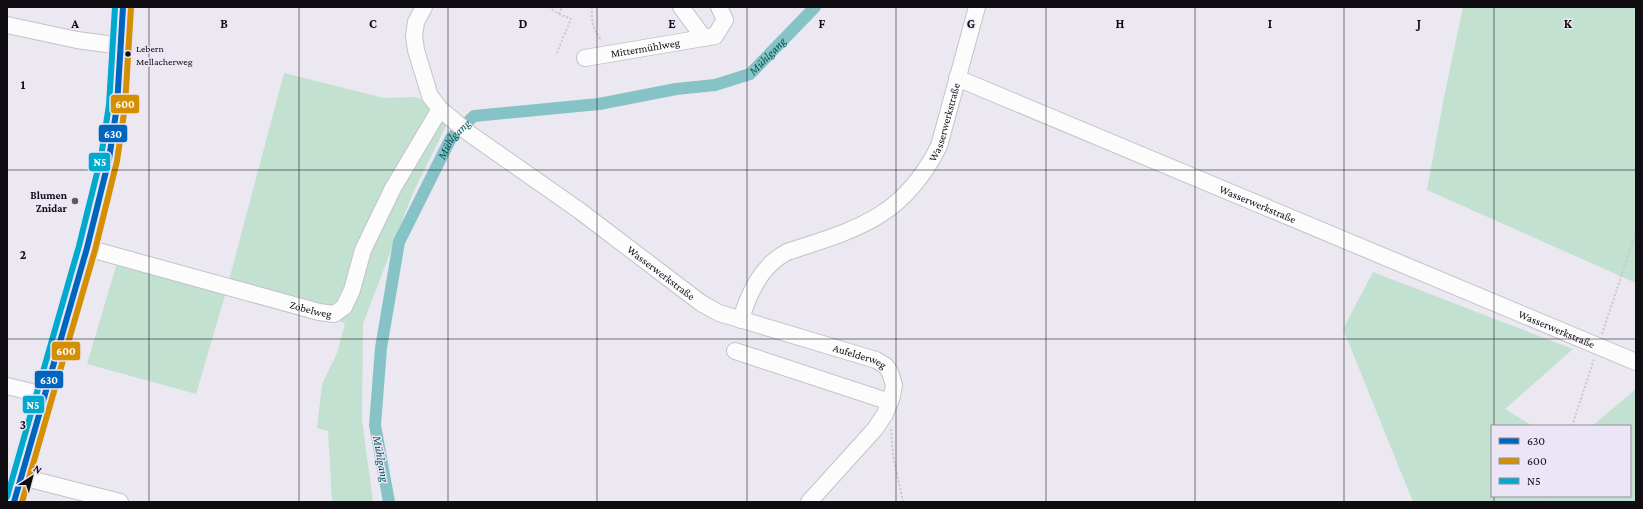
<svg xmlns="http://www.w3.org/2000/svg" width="1643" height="509" viewBox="0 0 1643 509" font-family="'Crimson Pro',serif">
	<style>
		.green { fill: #c2e1d0 }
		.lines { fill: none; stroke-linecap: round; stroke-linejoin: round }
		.canal { stroke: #85c3c7; stroke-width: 12 }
		.minor-casing { stroke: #c4c2c9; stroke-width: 18 }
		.major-casing { stroke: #bbb0b4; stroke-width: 23 }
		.path { stroke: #cacacc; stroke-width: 2; stroke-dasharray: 2 2; stroke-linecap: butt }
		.minor { stroke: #fcfcfd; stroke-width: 16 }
		.major { stroke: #f4eff0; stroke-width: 21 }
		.bus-1-casing { stroke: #ebe5f5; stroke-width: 9 }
		.bus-2-casing { stroke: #ebe5f5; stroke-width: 9 }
		.bus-3-casing { stroke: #ebe5f5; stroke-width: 9 }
		.bus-1 { stroke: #0065bd; stroke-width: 6 }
		.bus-2 { stroke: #d48f03; stroke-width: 6 }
		.bus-3 { stroke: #00a9ce; stroke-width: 6 }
		.grid { fill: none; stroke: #0f0d12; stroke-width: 1; stroke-opacity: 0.55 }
		.bus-dot { fill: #0f0d12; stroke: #ebe5f5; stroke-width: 1.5 }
		.poi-dot { fill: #5c5a60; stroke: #ebe5f5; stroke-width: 1.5 }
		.labels { text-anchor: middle; stroke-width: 3; stroke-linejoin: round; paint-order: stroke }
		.bus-label { font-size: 10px; fill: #0f0d12; stroke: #ebe5f5; text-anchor: start }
		.street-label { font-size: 11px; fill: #0f0d12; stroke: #ebe5f5 }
		.poi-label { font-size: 11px; font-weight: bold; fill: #0f0d12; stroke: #ebe5f5; text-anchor: end }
		.water-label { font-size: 12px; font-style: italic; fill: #005557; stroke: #ebe5f5 }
		.grid-label { font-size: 13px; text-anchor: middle; font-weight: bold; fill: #0f0d12; stroke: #ebe5f5; stroke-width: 3; stroke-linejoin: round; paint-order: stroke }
		.line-badge { stroke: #ebe5f5; stroke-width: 1.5 }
		.badge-label { font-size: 11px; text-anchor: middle; font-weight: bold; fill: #fff }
	</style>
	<rect width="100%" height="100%" fill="#ece8f2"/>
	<g class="green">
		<polygon points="1463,7 1636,7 1636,283 1427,190 1444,97"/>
		<polygon points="284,73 384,98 416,97 426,102 448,122 413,193 363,324 362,419 373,502 332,502 328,431 317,428 322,384 337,353 345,324 309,303 229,280"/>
		<polygon points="117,263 226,292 196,394 87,364"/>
		<polygon points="1373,272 1573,349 1505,409 1533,426 1492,426 1492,496 1630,496 1630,426 1592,426 1636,389 1636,502 1413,502 1343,329"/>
	</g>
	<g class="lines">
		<path class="canal" id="s1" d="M389,502l-14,-77 6,-77 18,-106 52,-104 23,-22 125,-12 77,-15 39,-4 35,-11 65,-67"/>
		<g class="minor-casing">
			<g id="minor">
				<path id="s2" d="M424,7l-8,15 -2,14 2,14 14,46 10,13 30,25 110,77 121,92 18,10 157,47 10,6 4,6 4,13 -2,11 -7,18 -10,15 -66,73"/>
				<polyline points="681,7 704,38"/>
				<polyline points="7,25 77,40 122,46"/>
				<path id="s3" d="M585,58l130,-22 10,-16 -6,-13"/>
				<path id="s4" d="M957,78l679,284"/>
				<path id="s5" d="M87,248l232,64 15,2 10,-7 8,-17 11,-40 30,-62 47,-79"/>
				<path id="s6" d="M741,320c7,-26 21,-55 46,-68 70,-23 116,-34 152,-106l38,-139"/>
				<polyline points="735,351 890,402"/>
				<polyline points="7,386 44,395"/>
				<polyline points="22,477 120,502"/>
			</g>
		</g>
		<g class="major-casing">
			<polyline id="major" points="14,502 87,248 109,159 117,106 123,7"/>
		</g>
		<g class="path">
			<polyline points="549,7 559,14 571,19 556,55"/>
			<path d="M592,7c-1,15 1,22 10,34"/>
			<polyline points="559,14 562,7"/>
			<polyline points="1602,334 1636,232"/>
			<polyline points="1572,426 1594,359"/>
			<polyline points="891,429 893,456 903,502"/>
			<polyline points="1546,502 1548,496"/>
		</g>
		<use href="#minor" class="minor"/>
		<use href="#major" class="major"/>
		<g class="bus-1-casing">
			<polyline id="bus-1" points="14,502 87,248 109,159 117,106 123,7"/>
		</g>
		<g class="bus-2-casing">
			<polyline id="bus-2" points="22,502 95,250 117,161 125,106 131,7"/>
		</g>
		<g class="bus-3-casing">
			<polyline id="bus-3" points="7,497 79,246 101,157 109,105 115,7"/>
		</g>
		<use href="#bus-1" class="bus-1"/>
		<use href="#bus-2" class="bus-2"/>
		<use href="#bus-3" class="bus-3"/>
	</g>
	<path class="grid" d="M149,7v495M299,7v495M448,7v495M597,7v495M747,7v495M896,7v495M1046,7v495M1195,7v495M1344,7v495M1494,7v419M7,170h1629M7,339h1629M1494,496v6"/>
	<circle class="bus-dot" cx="128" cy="54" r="3.5"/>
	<circle class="poi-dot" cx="75" cy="201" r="4"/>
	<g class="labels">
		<g class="bus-label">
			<text x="136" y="52">Lebern<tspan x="136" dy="13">Mellacherweg</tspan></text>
		</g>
		<g class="street-label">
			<text dy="4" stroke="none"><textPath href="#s3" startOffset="61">Mittermühlweg</textPath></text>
			<text dy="4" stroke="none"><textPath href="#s6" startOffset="301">Wasserwerkstraße</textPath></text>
			<text dy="4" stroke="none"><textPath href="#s4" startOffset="326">Wasserwerkstraße</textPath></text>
			<text dy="4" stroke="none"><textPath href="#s2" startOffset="385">Wasserwerkstraße</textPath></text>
			<text dy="4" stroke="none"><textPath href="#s5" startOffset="232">Zobelweg</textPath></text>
			<text dy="4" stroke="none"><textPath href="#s4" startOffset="650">Wasserwerkstraße</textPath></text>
			<text dy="4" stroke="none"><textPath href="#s2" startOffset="603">Aufelderweg</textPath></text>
		</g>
		<g class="poi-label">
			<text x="67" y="199">Blumen<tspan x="67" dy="13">Znidar</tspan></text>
		</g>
		<g class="water-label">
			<text dy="4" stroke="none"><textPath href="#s1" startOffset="716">Mühlgang</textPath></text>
			<text dy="4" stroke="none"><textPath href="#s1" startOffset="380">Mühlgang</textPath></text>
			<text transform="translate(381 459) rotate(80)" y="4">Mühlgang</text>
		</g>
	</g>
	<g class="grid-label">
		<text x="75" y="28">A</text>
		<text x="224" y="28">B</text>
		<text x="373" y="28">C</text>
		<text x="523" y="28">D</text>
		<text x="672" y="28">E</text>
		<text x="822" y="28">F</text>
		<text x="971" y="28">G</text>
		<text x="1120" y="28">H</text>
		<text x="1270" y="28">I</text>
		<text x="1419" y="28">J</text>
		<text x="1568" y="28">K</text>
		<text x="23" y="89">1</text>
		<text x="23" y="259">2</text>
		<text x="23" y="429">3</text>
	</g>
	<g class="line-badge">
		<rect x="110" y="94" width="30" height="20" rx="4" fill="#d48f03"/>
		<rect x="98" y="124" width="30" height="19" rx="4" fill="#0065bd"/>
		<rect x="88" y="152" width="23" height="20" rx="4" fill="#00a9ce"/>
		<rect x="51" y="341" width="30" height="20" rx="4" fill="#d48f03"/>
		<rect x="34" y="370" width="30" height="19" rx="4" fill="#0065bd"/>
		<rect x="22" y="395" width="23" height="19" rx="4" fill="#00a9ce"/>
	</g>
	<g class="badge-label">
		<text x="125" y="108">600</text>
		<text x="113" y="138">630</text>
		<text x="100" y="166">N5</text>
		<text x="66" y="355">600</text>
		<text x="49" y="384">630</text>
		<text x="33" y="409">N5</text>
	</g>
	<rect width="1643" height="509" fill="none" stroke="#0f0d12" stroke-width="16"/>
	<rect x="1491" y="425" width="140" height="72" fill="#ebe5f5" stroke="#938f9a"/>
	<rect x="1499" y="438" width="20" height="6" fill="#0065bd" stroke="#938f9a"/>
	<text x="1527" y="445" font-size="12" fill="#0f0d12">630</text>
	<rect x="1499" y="458" width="20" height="6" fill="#d48f03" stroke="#938f9a"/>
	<text x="1527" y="465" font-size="12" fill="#0f0d12">600</text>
	<rect x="1499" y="478" width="20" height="6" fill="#00a9ce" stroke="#938f9a"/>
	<text x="1527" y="485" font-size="12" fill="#0f0d12">N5</text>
	<g transform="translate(32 477) rotate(36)" stroke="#ebe5f5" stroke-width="3" paint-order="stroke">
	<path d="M0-3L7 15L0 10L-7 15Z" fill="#0f0d12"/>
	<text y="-6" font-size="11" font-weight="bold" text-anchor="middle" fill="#0f0d12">N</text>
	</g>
</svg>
